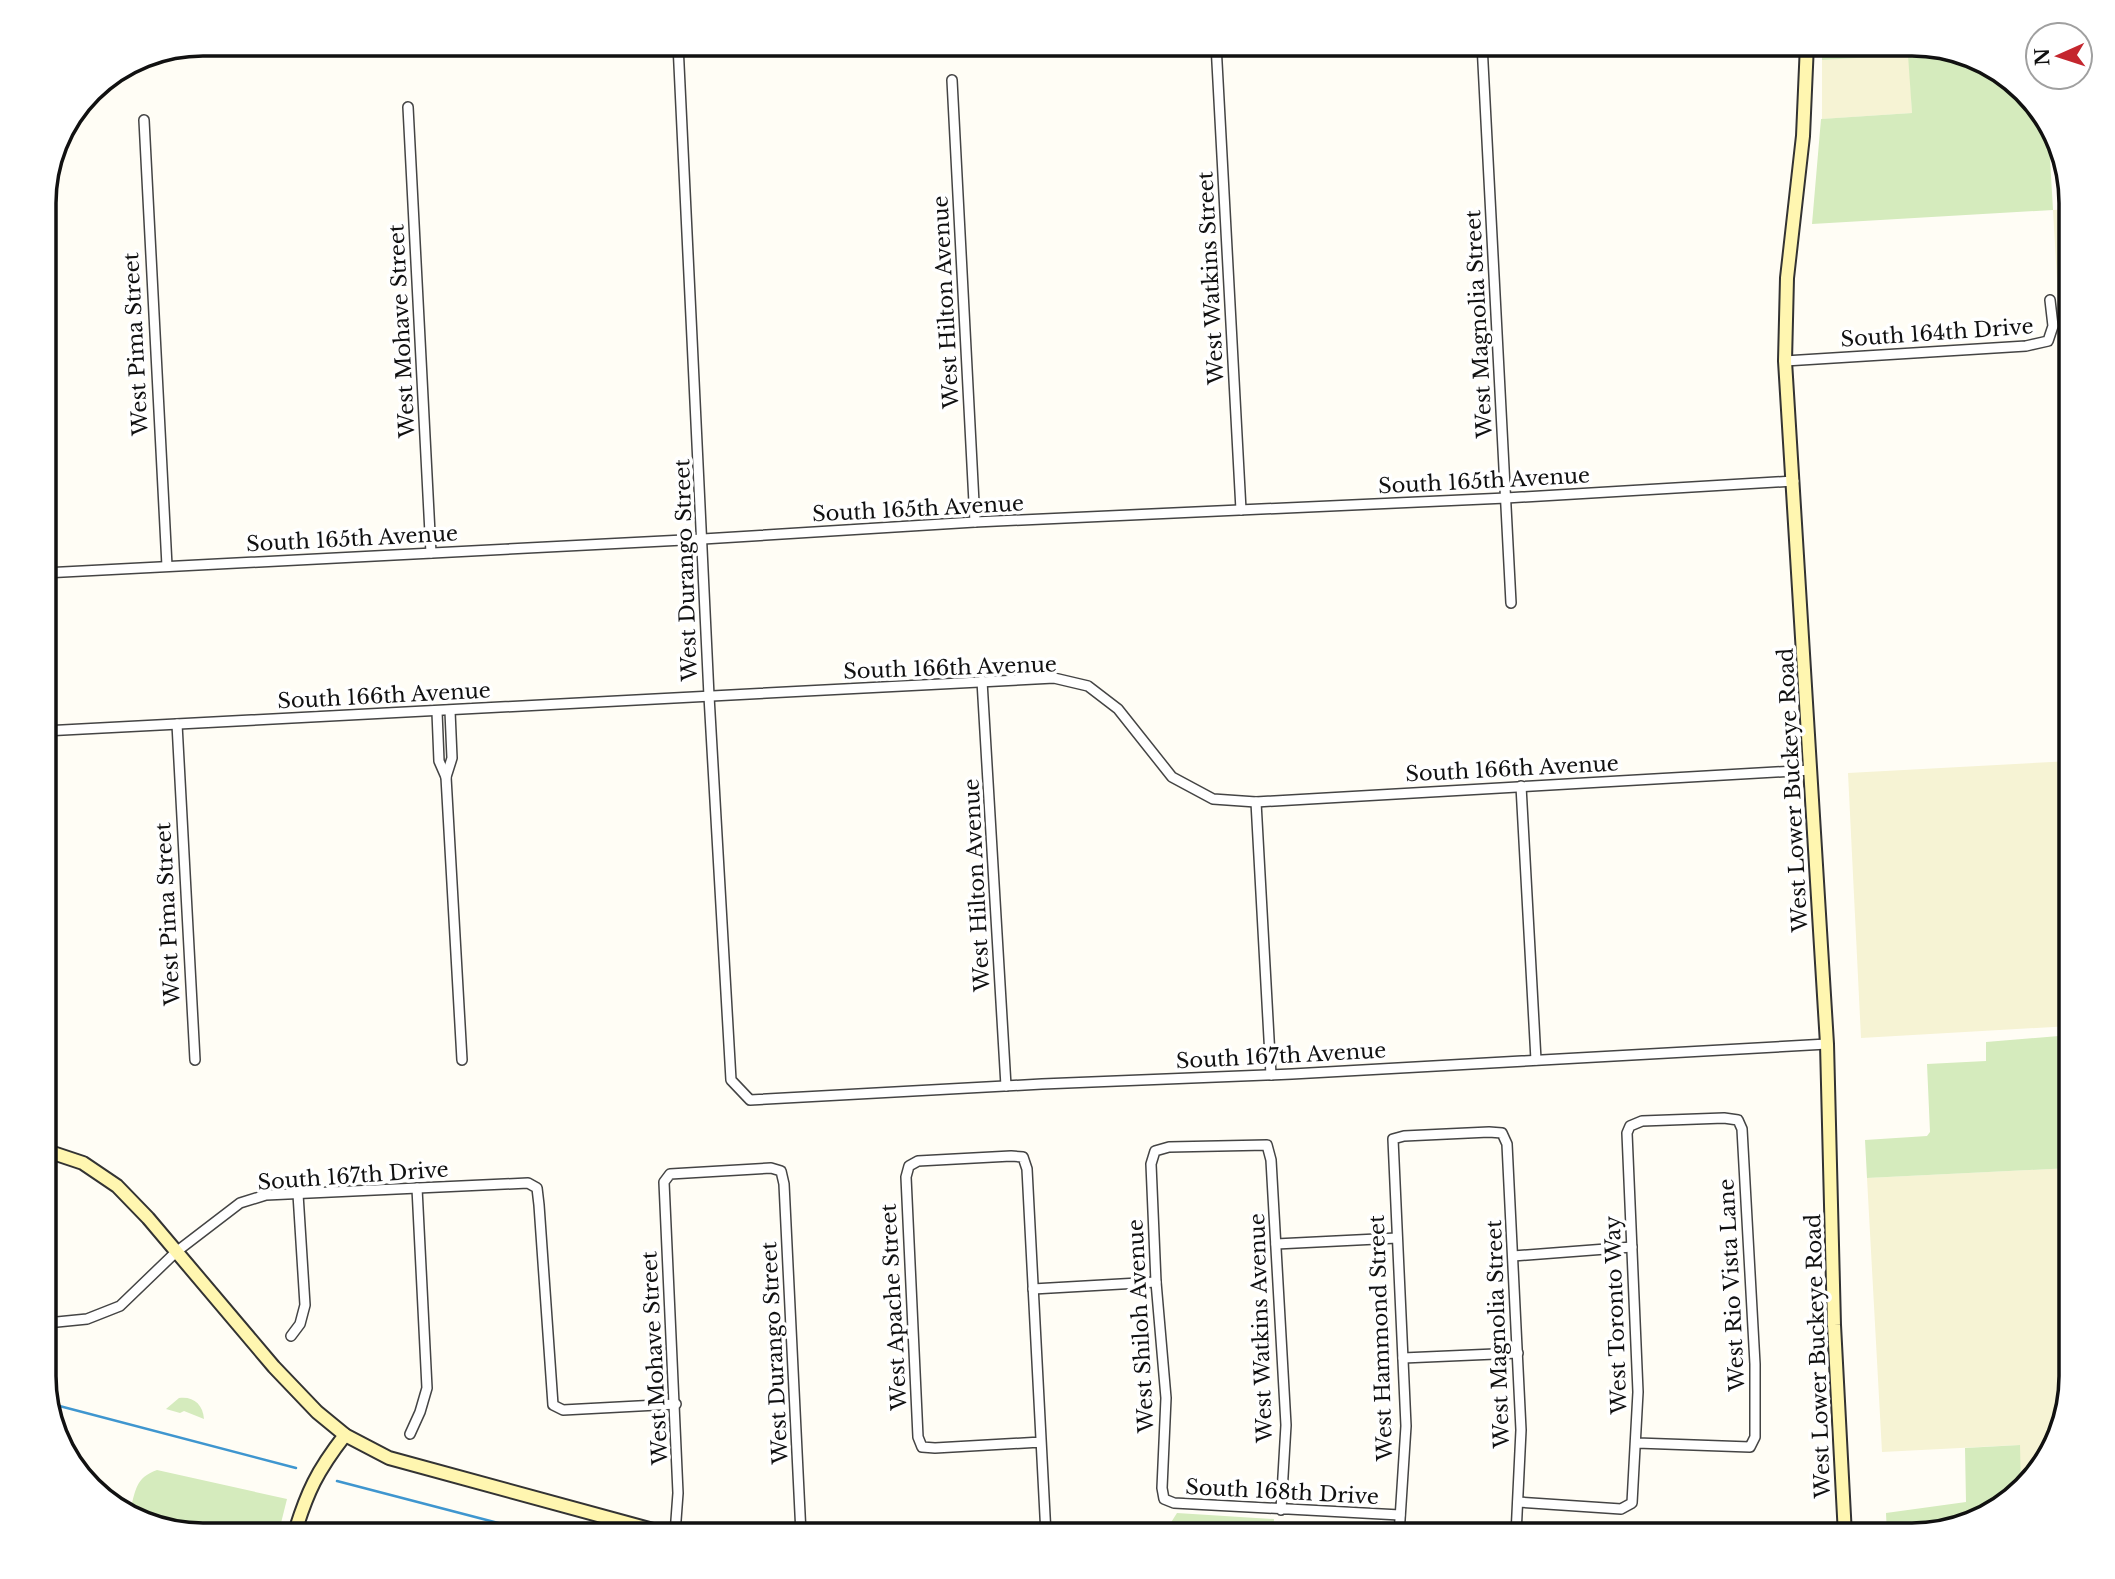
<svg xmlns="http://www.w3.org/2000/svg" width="2115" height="1579" viewBox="0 0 2115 1579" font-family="'Libre Baskerville',serif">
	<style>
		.farmland { fill: #f6f3d4 }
		.green { fill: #d5ebbd }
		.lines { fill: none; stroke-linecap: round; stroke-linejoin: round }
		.stream { stroke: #3f96cf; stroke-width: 2.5 }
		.street-casing { stroke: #444; stroke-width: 12 }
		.secondary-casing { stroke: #333; stroke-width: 16 }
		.street { stroke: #fff; stroke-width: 9 }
		.secondary { stroke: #fff6b0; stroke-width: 12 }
		.labels { text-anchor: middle; stroke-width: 7; stroke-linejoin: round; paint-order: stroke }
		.street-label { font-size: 21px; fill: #111; stroke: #fff }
		.rim { fill: none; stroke: #111; stroke-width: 3.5 }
	</style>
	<rect width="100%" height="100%" fill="#fffdf5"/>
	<g class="farmland">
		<polygon points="1908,44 1942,54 1909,55 1912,113 1822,119 1822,60 1908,54"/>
		<polygon points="2071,209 2071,347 2061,348 2053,210"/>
		<polygon points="2071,761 2071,1026 1861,1038 1848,773"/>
		<polygon points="2071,1168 2071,1377 2038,1473 2021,1487 2019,1445 1882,1452 1867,1178"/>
	</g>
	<g class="green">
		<polygon points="1822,44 1908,44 1909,54 1942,54 1992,71 1993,79 2011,79 2048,124 2053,210 1812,224 1821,119 1912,113 1908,55 1822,60"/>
		<polygon points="2071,1035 2071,1168 1867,1178 1865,1140 1927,1136 1930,1132 1927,1064 1986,1061 1986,1042"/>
		<path d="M179,1398c14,-2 24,6 25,21l-20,-8 -4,2 -14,-4z"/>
		<polygon points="2020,1445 2021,1487 1982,1519 1912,1535 1887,1535 1886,1513 1966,1502 1965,1448"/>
		<path d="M157,1470l130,29 -9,36h-76l-72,-24c6,-21 5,-33 27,-41z"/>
		<polygon points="1177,1513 1274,1519 1273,1535 1163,1535"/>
	</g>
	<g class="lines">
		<g class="stream">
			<polyline points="48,1403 296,1468"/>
			<polyline points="337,1481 544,1535"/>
		</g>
		<g class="street-casing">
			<g id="street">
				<polyline points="678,44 709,696 731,1080 750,1100 1042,1084 1292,1074 1827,1044"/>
				<polyline points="1216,44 1241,510"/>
				<polyline points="1482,44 1511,603"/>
				<polyline points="952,80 975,522"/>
				<polyline points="408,107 431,553"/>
				<polyline points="144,120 167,566"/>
				<polyline points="1785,361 2026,346 2048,341 2053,326 2050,300"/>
				<polyline points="44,573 703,539 975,522 1506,498 1794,481"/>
				<polyline points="982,681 1006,1086"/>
				<polyline points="450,711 452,758 446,777 462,1060"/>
				<polyline points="437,712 439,761 446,777"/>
				<polyline points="177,724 195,1060"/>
				<polyline points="44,731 1054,678 1088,686 1118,709 1172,777 1213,799 1256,802 1811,770"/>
				<polyline points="1521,786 1536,1060"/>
				<polyline points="1256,802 1271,1075"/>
				<polyline points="1276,1244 1397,1238"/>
				<polyline points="1513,1256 1632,1247"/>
				<polyline points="1033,1289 1156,1282"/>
				<polyline points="44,1319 57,1322 87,1319 120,1306 176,1252 240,1203 266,1195 528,1183 537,1188 539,1205 553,1405 563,1410 676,1404"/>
				<polyline points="291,1336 300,1324 305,1305 298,1194"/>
				<polyline points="1403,1358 1518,1353"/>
				<polyline points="410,1434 420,1412 427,1388 417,1188"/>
				<polyline points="1041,1442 935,1448 922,1447 918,1437 906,1177 909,1166 918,1161 1011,1156 1023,1157 1027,1169 1046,1535"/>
				<polyline points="1518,1502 1621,1509 1632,1503 1638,1392 1627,1133 1630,1126 1642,1121 1724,1118 1738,1120 1742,1129 1755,1364 1755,1437 1750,1447 1637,1443"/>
				<polyline points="1281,1510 1286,1425 1271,1160 1267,1145 1169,1147 1155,1151 1151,1164 1156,1282 1166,1398 1162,1488 1164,1499 1174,1503 1400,1515"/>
				<polyline points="675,1534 678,1493 664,1182 670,1174 771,1168 781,1171 784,1184 801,1534"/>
				<polyline points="1399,1535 1406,1426 1393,1139 1404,1136 1489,1132 1502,1133 1507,1144 1521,1430 1516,1535"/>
			</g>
		</g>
		<g class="secondary-casing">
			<g id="secondary">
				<polyline points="1807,44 1803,136 1787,278 1785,361 1827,1044 1834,1325 1845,1535"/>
				<polyline points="44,1150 83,1163 117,1186 148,1218 274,1367 317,1412 345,1435 389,1458 653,1530 693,1535 818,1535"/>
				<path d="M294,1535c13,-43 23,-64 51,-100"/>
			</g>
		</g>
		<use href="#street" class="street"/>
		<use href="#secondary" class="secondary"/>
	</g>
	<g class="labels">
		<g class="street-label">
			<text transform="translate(1211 278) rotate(-93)" y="7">West Watkins Street</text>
			<text transform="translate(946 302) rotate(-93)" y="7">West Hilton Avenue</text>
			<text transform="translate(1479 324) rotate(-93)" y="7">West Magnolia Street</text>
			<text transform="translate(402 331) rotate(-93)" y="7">West Mohave Street</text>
			<text transform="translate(1937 333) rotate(-4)" y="7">South 164th Drive</text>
			<text transform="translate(136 344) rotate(-93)" y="7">West Pima Street</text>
			<text transform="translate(1484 481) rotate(-3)" y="7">South 165th Avenue</text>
			<text transform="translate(918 509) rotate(-3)" y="7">South 165th Avenue</text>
			<text transform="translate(352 539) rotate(-3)" y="7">South 165th Avenue</text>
			<text transform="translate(686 570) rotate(-92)" y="7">West Durango Street</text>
			<text transform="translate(950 668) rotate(-2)" y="7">South 166th Avenue</text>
			<text transform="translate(384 696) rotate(-3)" y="7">South 166th Avenue</text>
			<text transform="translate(1512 769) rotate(-3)" y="7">South 166th Avenue</text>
			<text transform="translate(1793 790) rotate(-93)" y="7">West Lower Buckeye Road</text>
			<text transform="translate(977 885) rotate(-93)" y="7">West Hilton Avenue</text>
			<text transform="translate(168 914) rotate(-93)" y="7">West Pima Street</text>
			<text transform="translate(1281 1056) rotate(-3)" y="7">South 167th Avenue</text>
			<text transform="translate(353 1176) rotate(-4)" y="7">South 167th Drive</text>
			<text transform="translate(1732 1285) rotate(-93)" y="7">West Rio Vista Lane</text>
			<text transform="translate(894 1307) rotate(-93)" y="7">West Apache Street</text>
			<text transform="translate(1616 1315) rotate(-92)" y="7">West Toronto Way</text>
			<text transform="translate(1141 1326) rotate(-93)" y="7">West Shiloh Avenue</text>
			<text transform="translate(1261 1328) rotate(-92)" y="7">West Watkins Avenue</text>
			<text transform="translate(1498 1334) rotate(-92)" y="7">West Magnolia Street</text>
			<text transform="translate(1381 1338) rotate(-92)" y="7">West Hammond Street</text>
			<text transform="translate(775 1353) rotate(-93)" y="7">West Durango Street</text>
			<text transform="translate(1818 1356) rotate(-92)" y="7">West Lower Buckeye Road</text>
			<text transform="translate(655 1358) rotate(-93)" y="7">West Mohave Street</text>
			<text transform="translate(1282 1492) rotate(3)" y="7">South 168th Drive</text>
		</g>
	</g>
	<path d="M0 0H2115V1579H0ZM203 56H1912A147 147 0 0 1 2059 203V1376A147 147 0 0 1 1912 1523H203A147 147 0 0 1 56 1376V203A147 147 0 0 1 203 56Z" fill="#fff" fill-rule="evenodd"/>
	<path class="rim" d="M203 56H1912A147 147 0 0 1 2059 203V1376A147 147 0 0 1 1912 1523H203A147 147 0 0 1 56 1376V203A147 147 0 0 1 203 56Z"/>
	<g transform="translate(2059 56) rotate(267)"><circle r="33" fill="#ffffff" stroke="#a0a0a0" stroke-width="2"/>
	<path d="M0-5L12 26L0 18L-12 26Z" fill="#c4262e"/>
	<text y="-10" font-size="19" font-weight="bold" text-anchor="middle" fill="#111111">N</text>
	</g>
</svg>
